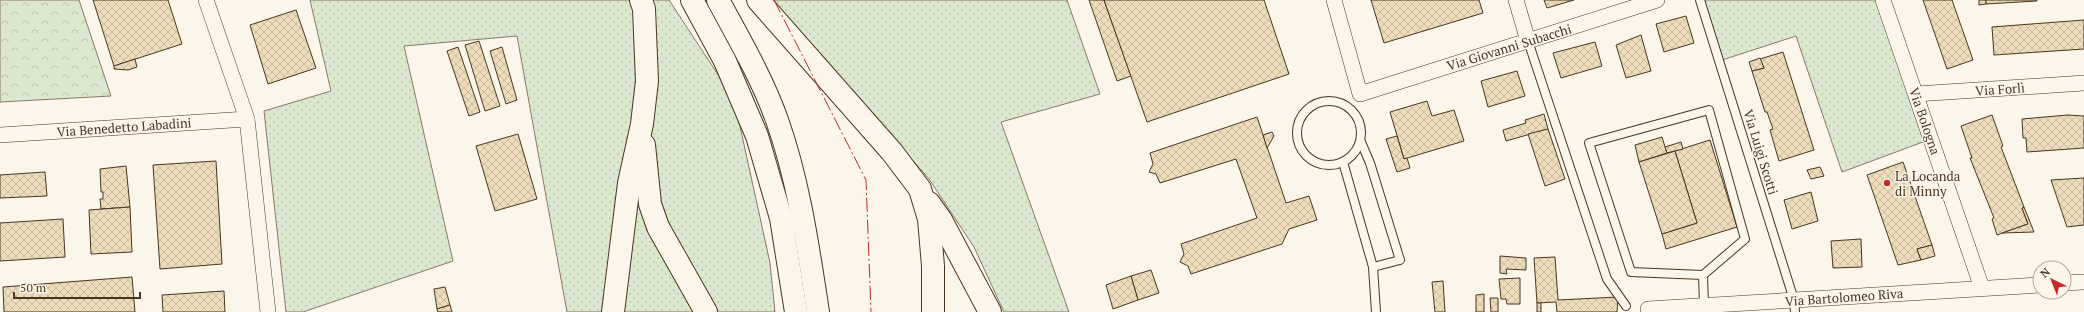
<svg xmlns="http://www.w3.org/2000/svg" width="2084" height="312" viewBox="0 0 2084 312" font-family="'PT Serif',serif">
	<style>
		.grass { fill: url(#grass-dots); stroke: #887966 }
		.forest { fill: url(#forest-crowns); stroke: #887966 }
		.building { fill: url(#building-cross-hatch); stroke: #4a3520 }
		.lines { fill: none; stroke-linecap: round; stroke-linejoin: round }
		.lane-casing { stroke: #4a3520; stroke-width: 10 }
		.street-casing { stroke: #4a3520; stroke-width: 16 }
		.highway-casing { stroke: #4a3520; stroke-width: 24 }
		.lane { stroke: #fbf6e9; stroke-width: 8 }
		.street { stroke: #fbf6e9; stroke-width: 15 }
		.highway { stroke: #fbf6e9; stroke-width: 22 }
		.power { stroke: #c62828; stroke-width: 1; stroke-dasharray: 14 3 2 3; stroke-linecap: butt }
		.poi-dot { fill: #c62828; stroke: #fbf6e9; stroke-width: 1.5 }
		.labels { text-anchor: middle; stroke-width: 3; stroke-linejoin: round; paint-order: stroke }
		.street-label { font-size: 13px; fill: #4a3520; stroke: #fbf6e9 }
		.poi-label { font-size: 13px; fill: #4a3520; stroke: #fbf6e9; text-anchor: start }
	</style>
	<defs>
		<pattern id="grass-dots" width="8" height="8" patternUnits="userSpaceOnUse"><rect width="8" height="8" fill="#dce7d0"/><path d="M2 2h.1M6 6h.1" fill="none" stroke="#bec7b2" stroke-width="1.8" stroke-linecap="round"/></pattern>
		<pattern id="forest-crowns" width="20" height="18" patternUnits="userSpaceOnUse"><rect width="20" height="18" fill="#dce7d0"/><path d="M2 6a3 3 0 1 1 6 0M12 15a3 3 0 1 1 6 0" fill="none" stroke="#bec7b2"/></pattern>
		<pattern id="building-cross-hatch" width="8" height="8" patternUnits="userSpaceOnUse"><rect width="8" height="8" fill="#ecdcbc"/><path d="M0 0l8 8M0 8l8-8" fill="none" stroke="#ccbda1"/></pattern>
	</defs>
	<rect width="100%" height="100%" fill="#fbf6e9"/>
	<g class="grass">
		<polygon points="310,0 669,0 734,99 770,263 775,312 567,312 517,36 404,46 453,261 303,312 286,312 264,111 331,91"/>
		<polygon points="772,0 1067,0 1100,94 1001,122 1069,312 1004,312 974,247 929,179"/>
		<polygon points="1700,0 1882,0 1931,139 1842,172 1796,36 1719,61"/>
	</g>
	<polygon class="forest" points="0,0 79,0 111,96 0,102"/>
	<g class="building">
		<polygon points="93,0 168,0 182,44 114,66"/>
		<polygon points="1089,0 1104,0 1131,76 1117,81"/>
		<polygon points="1104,0 1264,0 1289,74 1147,122"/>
		<polygon points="1371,0 1479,0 1483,13 1384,43"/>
		<polygon points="1544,0 1574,0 1547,8"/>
		<polygon points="1923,0 1952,0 1973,60 1947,69"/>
		<polygon points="1979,0 1986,0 1986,4 1979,5"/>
		<polygon points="1986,0 2037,0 2037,1 1986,4"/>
		<polygon points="296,10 316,68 268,84 250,25"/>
		<polygon points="1686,16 1694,43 1664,52 1656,24"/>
		<polygon points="2084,20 2084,49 1994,55 1992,27"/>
		<polygon points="1641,35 1651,71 1626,78 1616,45"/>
		<polygon points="479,41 500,106 485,111 465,45"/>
		<polygon points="1595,42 1602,66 1561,78 1553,53"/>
		<polygon points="458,47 480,112 469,116 447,51"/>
		<polygon points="502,47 517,100 506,104 490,51"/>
		<polygon points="1783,52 1814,150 1779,161 1770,130 1773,129 1767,112 1765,112 1752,71 1764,68 1760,59"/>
		<polygon points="1760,58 1764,68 1752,71 1749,62"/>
		<polygon points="135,59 137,67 128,70 114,69 114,66"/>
		<polygon points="1517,71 1525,96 1488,107 1481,81"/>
		<polygon points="1427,101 1432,116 1454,110 1464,141 1404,159 1390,112"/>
		<polygon points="1544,114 1548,129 1506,141 1503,130 1526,123 1525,120"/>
		<polygon points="1992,115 2003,146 2001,147 2024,207 2022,208 2028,224 1997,235 1992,219 1994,218 1970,158 1972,158 1961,126"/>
		<polygon points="2068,115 2084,116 2084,148 2027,152 2026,138 2023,138 2022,119"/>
		<polygon points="1257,117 1286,203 1309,196 1317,220 1289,229 1282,244 1191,274 1188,266 1180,262 1184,254 1181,244 1257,218 1236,159 1160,183 1156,174 1149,172 1153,164 1150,153"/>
		<polygon points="1548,129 1565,179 1545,186 1528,134"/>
		<polygon points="1272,132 1274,136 1267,148 1263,135"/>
		<polygon points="518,134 537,199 495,211 476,146"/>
		<polygon points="1397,136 1404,159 1407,158 1410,168 1397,172 1386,139"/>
		<polygon points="1662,137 1667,153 1639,162 1635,145"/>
		<polygon points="1710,140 1737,227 1666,249 1662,234 1697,223 1675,151"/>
		<polygon points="1681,142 1683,149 1667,153 1665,147"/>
		<polygon points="1675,151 1697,223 1662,234 1639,162"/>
		<polygon points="216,161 222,264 160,269 153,165"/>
		<polygon points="1903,162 1932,245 1917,249 1921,260 1898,265 1867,175"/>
		<polygon points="126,166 130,207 101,209 100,199 103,199 103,192 101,192 100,169"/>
		<polygon points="1820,167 1824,176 1811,179 1807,170"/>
		<polygon points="45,172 47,196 0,198 0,175"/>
		<polygon points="2084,178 2084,225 2067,227 2051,180"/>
		<polygon points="1811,192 1818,221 1792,229 1784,200"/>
		<polygon points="130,207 132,252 91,254 89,210"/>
		<polygon points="2024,207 2034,232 2002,233 2028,224 2022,208"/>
		<polygon points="63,219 65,257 0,261 0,223"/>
		<polygon points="1861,239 1862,267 1833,268 1831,241"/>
		<polygon points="1932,245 1935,256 1921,260 1917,249"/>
		<polygon points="1500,256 1526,258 1526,270 1506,269 1507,274 1500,273"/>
		<polygon points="1555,257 1558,300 1618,297 1617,312 1557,312 1556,302 1537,303 1534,258"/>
		<polygon points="1151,270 1159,293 1138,300 1131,276"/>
		<polygon points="1131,276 1138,300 1113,309 1106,285"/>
		<polygon points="132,277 135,312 4,312 3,287"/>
		<polygon points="1520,278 1520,304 1507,304 1506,299 1501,299 1499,279"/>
		<polygon points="1443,281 1445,312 1435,312 1432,282"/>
		<polygon points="445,287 450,305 437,309 434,289"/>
		<polygon points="224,291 225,312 163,312 162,295"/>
		<polygon points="1484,294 1484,312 1476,312 1476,295"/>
		<polygon points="1490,298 1498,298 1498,312 1491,312"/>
		<rect x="1537" y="303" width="4" height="9"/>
		<polygon points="450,305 452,312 438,312 437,309"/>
	</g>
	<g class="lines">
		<g class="lane-casing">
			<g id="lane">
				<polyline points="1700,0 1794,300 1795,312"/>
				<polyline points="1528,41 1607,279 1626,306"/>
				<circle cx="1329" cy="133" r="32"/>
				<polyline points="1361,142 1370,163 1400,260 1373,267"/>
				<polyline points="1343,162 1373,267 1376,312"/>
				<polyline points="1703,275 1631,272 1589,143 1709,110 1745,239 1703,275 1704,305"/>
			</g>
		</g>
		<g class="street-casing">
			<g id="street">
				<polyline points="206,0 247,119 268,312"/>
				<polyline points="1334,0 1360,94 1657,0"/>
				<polyline points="1516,0 1528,41"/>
				<polyline points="1883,0 1982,288"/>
				<polyline points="1916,94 2084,83"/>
				<polyline points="0,135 247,119"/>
				<polyline points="2064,283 2084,282"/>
				<polyline points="1648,309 2040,285"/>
			</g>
		</g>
		<g class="highway-casing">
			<g id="highway">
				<polyline points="692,0 725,61 757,136 781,218 796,312"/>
				<path d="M718,0c21,39 44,78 59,120 22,62 31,127 41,192"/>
				<polyline points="758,0 892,152 920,189 929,219 933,266 933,312"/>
				<polyline points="644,145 650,204 658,227 706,312"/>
				<polyline points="929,203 941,220 990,312"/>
				<polyline points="613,312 629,183 642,124 647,81 644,9 641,0"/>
			</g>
		</g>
		<use href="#lane" class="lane"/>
		<use href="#street" class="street"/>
		<use href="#highway" class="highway"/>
		<polyline class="power" points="774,0 866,180 871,312"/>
	</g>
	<circle class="poi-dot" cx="1887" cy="183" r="4"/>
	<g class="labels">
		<g class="street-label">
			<text transform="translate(1509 47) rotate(-17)" y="5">Via Giovanni Subacchi</text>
			<text transform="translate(2000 89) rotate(-4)" y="5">Via Forlì</text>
			<text transform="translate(1925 121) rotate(71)" y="5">Via Bologna</text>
			<text transform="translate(124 127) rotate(-4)" y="5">Via Benedetto Labadini</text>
			<text transform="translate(1761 152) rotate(73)" y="5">Via Luigi Scotti</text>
			<text transform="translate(1844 297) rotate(-4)" y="5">Via Bartolomeo Riva</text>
		</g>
		<g class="poi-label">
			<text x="1895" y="181">La Locanda<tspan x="1895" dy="15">di Minny</tspan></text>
		</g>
	</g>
	<g transform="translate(2052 280) rotate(317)"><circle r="19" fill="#fbf6e9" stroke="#b4a999"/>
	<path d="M0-3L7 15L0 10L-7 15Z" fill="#c62828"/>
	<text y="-6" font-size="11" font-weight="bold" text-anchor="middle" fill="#4a3520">N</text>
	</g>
	<path d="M14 292v6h126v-6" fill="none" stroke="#4a3520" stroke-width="2"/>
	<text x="20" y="292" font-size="12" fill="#4a3520" stroke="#fbf6e9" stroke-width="3" paint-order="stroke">50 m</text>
</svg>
